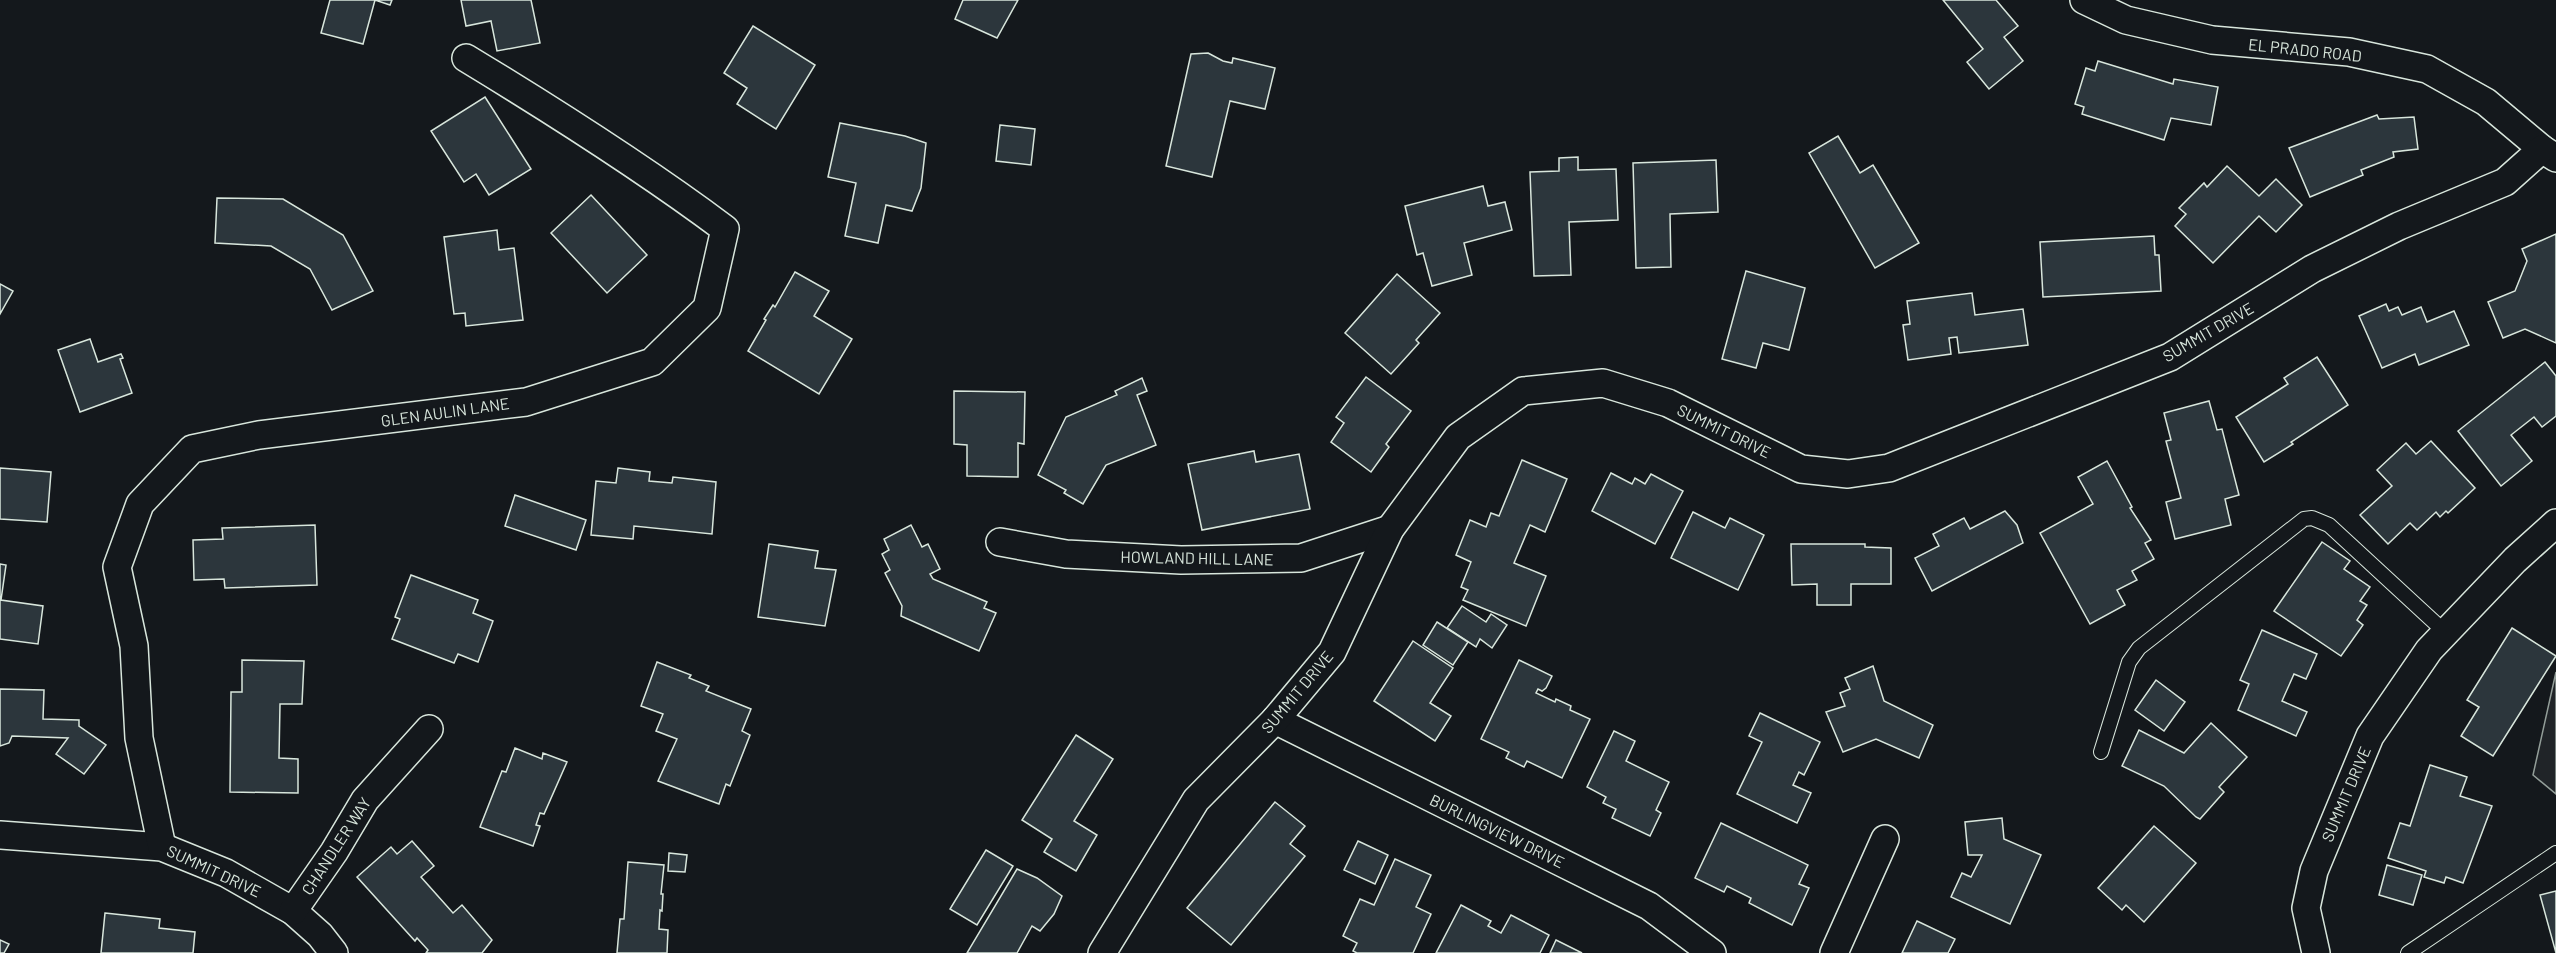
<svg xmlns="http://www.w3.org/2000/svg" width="2556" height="953" viewBox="0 0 2556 953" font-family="Barlow,sans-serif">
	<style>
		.green { fill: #202428; stroke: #939e99; stroke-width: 1.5 }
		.building { fill: #2c363c; stroke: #d8e6dc; stroke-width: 1.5 }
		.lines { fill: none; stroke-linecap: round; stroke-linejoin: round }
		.lane-casing { stroke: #d8e6dc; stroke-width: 16 }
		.street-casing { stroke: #d8e6dc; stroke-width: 30 }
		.lane { stroke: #14181c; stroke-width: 14 }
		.street { stroke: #14181c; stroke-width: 27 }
		.labels { text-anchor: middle; stroke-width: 4.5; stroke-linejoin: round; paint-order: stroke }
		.street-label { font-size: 16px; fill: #d8e6dc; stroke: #14181c }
	</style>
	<rect width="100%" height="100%" fill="#14181c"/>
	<polygon class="green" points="2556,672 2556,794 2533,775"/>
	<g class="building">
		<polygon points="330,0 392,0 390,5 375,0 363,44 321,33"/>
		<polygon points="461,0 531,0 540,43 497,51 491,21 466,26"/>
		<polygon points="963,0 1018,0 997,38 955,19"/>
		<polygon points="1943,0 1996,0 2018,26 2004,37 2023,61 1989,89 1967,62 1983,49"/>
		<polygon points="753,26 815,65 776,129 737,104 747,88 724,73"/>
		<polygon points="1208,53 1223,61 1232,63 1233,58 1275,68 1265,109 1230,101 1212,177 1166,166 1191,54"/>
		<polygon points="2098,61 2173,84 2174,79 2218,87 2211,125 2171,118 2164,140 2082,114 2084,107 2075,104 2086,68 2095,71"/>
		<polygon points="485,97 531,169 489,195 476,174 464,182 431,131"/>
		<polygon points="2377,115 2379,119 2414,117 2418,149 2393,152 2394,157 2361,170 2363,175 2310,197 2289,148"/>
		<polygon points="840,123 905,136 926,143 921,188 912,211 886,205 878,243 845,236 856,183 828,177"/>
		<polygon points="1000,125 1035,129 1031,165 996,161"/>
		<polygon points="1838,136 1860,173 1873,165 1919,243 1875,268 1809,153"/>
		<polygon points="1578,157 1578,170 1616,169 1618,220 1569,222 1571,275 1534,276 1530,172 1559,171 1559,158"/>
		<polygon points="1716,160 1718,212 1670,214 1671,267 1636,268 1633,163"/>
		<polygon points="2227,166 2259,196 2276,179 2302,205 2276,232 2259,216 2213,263 2175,226 2186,214 2179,208 2204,183 2207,187"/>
		<polygon points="1483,186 1488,206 1505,202 1512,230 1464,243 1472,275 1432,286 1423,253 1417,255 1405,206"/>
		<polygon points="591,195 647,255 607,293 551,233"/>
		<polygon points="217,198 283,199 343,235 373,291 332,310 310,269 271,246 215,243"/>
		<polygon points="497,230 499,250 514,248 523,320 466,326 465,313 454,314 444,237"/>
		<polygon points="2556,234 2556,343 2525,329 2503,338 2488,302 2515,291 2527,261 2522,249"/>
		<polygon points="2154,236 2155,255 2159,255 2161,291 2043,297 2040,242"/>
		<polygon points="1746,271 1805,288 1789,350 1763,343 1756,368 1722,359"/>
		<polygon points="795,272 829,291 814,316 852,339 819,394 748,351 766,320 764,319 773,305 775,307"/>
		<polygon points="1397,274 1440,313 1416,340 1419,343 1391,374 1345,333"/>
		<polygon points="0,284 13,291 0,314"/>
		<polygon points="1972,293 1975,315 2023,309 2028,345 1959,353 1957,337 1949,338 1951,354 1908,360 1903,325 1910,324 1907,301"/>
		<polygon points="2386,304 2389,311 2398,307 2402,315 2421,307 2427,322 2454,311 2469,345 2419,365 2415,354 2382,368 2359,316"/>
		<polygon points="90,339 98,362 121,354 123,358 120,359 132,393 80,412 58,350"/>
		<polygon points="2317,357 2348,405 2291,442 2293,444 2264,462 2236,417 2288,384 2284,378"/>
		<polygon points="2545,362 2556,376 2556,416 2542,427 2534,417 2511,435 2532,461 2501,486 2458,431"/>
		<polygon points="1366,377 1411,411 1386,444 1389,447 1371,472 1331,442 1344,423 1336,417"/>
		<polygon points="1142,378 1147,391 1137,395 1156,445 1106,465 1083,504 1064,493 1066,490 1038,475 1066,417 1117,395 1115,391"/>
		<polygon points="954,391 1025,392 1024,444 1018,443 1018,477 967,476 967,445 954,444"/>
		<polygon points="2209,401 2217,430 2222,429 2239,495 2225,499 2231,525 2175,539 2166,502 2181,498 2166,441 2171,440 2164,413"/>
		<polygon points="2431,441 2475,488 2448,513 2446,511 2440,517 2436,512 2417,530 2410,523 2388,544 2360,515 2392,486 2377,470 2406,443 2416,454"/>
		<polygon points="1254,451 1256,462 1299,454 1310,509 1202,530 1188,464"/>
		<polygon points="1522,460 1567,479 1545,532 1530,525 1514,563 1546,576 1526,626 1463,600 1468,590 1461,587 1471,562 1456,555 1470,520 1486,527 1491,513 1499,516"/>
		<polygon points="2107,461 2132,507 2130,508 2151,540 2145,543 2154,559 2132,571 2137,580 2117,590 2125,605 2090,624 2040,533 2093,504 2078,477"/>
		<polygon points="0,468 51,472 47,522 0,519"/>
		<polygon points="618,468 650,472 649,481 672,483 673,477 716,482 712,534 634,526 633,539 591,535 596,481 616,483"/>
		<polygon points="1611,473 1632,484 1635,478 1645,484 1651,474 1683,491 1655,544 1592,511"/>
		<polygon points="515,495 586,520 576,550 505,526"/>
		<polygon points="2005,511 2017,525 2023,543 1932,591 1915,558 1939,546 1933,534 1964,518 1970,529"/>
		<polygon points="1693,512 1725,528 1730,518 1764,535 1738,590 1671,558"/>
		<polygon points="315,525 317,585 225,588 224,579 194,580 193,540 223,539 222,528"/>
		<polygon points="911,525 922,547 928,544 940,569 930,574 933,579 987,602 984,608 996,613 979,651 901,616 902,606 885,573 890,570 882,554 889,550 884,539"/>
		<polygon points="2322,542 2350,561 2344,569 2370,587 2360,601 2367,605 2357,620 2363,625 2341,656 2274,611"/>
		<polygon points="769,544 818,551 815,568 836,570 825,626 758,617"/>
		<polygon points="1791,544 1865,544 1865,547 1891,548 1891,584 1851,584 1851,605 1817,605 1817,584 1792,585"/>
		<polygon points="0,564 6,565 1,600 43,606 38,644 0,639"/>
		<polygon points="411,575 478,600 473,613 493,621 478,662 458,654 454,663 392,639 400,619 395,617"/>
		<polygon points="1462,606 1486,622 1491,614 1507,625 1492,648 1480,639 1476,647 1447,628"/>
		<polygon points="1437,622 1468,642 1453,665 1423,645"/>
		<polygon points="2512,628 2556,656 2493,756 2461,736 2479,707 2467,700"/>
		<polygon points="2262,630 2317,654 2306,679 2294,674 2282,701 2307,712 2296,736 2238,710 2249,684 2240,680"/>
		<polygon points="1413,641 1453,668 1430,703 1451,716 1435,741 1374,701"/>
		<polygon points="242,660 304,661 302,704 280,704 279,758 298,759 298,793 230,792 231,692 242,692"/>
		<polygon points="1519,660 1552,676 1546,688 1542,691 1538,689 1536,693 1555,702 1556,699 1571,706 1570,710 1590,719 1562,778 1527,761 1524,767 1506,758 1509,752 1481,739"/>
		<polygon points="657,662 691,675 689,678 709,686 706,691 751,709 742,731 750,735 730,786 726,784 719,804 658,781 677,739 656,731 663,714 641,706"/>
		<polygon points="1873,666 1884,701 1933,725 1919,758 1876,739 1843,752 1826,712 1845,706 1840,693 1850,689 1845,678"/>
		<polygon points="2156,680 2185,702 2164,731 2135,710"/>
		<polygon points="0,689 44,690 43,719 79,720 79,726 106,745 84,774 56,754 68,738 12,736 9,743 0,746"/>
		<polygon points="1760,713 1820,742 1804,775 1799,772 1793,785 1811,793 1797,823 1737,794 1762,742 1749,736"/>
		<polygon points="2211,723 2247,757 2219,787 2224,792 2200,819 2196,817 2164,786 2122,766 2139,730 2184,753"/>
		<polygon points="1614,731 1635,741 1626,761 1669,782 1656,810 1661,813 1650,836 1612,818 1616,809 1603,803 1606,797 1587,787"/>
		<polygon points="1076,735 1113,759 1074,821 1097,835 1076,871 1044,852 1052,839 1022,820"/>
		<polygon points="515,748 542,759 543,753 567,762 544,814 540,813 536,825 540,826 533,846 480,827 502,771 506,772"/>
		<polygon points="2430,765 2467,777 2460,796 2492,806 2463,883 2446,877 2444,883 2424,877 2426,871 2388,858 2400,823 2410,826"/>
		<polygon points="1275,802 1305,826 1290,844 1305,856 1231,945 1187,908"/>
		<polygon points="2002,818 2004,839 2041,855 2010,924 1951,897 1962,873 1971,877 1982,855 1968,855 1965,822"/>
		<polygon points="1721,823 1808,865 1799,884 1809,888 1792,925 1749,903 1751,898 1727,886 1724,892 1695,878"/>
		<polygon points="2154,826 2196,863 2144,922 2126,905 2122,910 2098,888"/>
		<polygon points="412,841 434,866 421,877 453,913 462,905 492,940 482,953 426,953 428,950 417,938 415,941 357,877 391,847 397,854"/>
		<polygon points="1358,841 1388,855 1375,884 1344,870"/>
		<polygon points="986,850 1013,866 977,925 950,909"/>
		<polygon points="669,853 687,855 685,872 668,871"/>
		<polygon points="1395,859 1431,875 1416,907 1431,914 1413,953 1357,953 1353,951 1357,943 1343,936 1360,899 1374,905"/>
		<polygon points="628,862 664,865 661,894 663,894 662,911 660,910 659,929 668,930 667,953 617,953 620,919 624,919"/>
		<polygon points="2387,865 2422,875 2413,905 2379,895"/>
		<polygon points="1017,869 1037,878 1062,896 1054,914 1040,931 1032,926 1017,953 967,953"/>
		<polygon points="2556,891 2556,953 2540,895"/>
		<polygon points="1461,905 1491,921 1488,926 1501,933 1511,915 1549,935 1540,953 1436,953"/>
		<polygon points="105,913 160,919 159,928 195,932 193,953 101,953"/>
		<polygon points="1917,921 1955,939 1948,953 1902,953"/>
		<polygon points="0,940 9,944 4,953 0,953"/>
		<polygon points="1556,940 1582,953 1550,953"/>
	</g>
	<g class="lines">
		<g class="lane-casing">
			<g id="lane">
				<polyline points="2101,752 2129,662 2139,648 2304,519 2312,518 2329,525 2445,632"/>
				<polyline points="2408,953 2556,853"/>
			</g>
		</g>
		<g class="street-casing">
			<g id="street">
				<polyline points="2084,0 2126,20 2212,40 2349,52 2427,69 2486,102 2542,149 2556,158"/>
				<polyline points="1000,542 1066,554 1181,560 1301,558 1390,529"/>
				<polyline points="1275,720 1649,906 1712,953"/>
				<polyline points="0,835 162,847 226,873 293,911 320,935 334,953"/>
				<path d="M162,847l-23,-109 -5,-92 -17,-79 23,-63 52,-55 67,-14 267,-33 126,-40 55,-54 18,-79c-83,-62 -170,-117 -259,-171"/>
				<polyline points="293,911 334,852 365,800 429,729"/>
				<polyline points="1102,953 1196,800 1275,720 1332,652 1390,529 1458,437 1523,391 1603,383 1668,403 1801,469 1848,474 1889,468 2170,357 2312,269 2399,226 2505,182 2542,149"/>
				<polyline points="1834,953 1885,839"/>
				<polyline points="2316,953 2306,908 2314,871 2370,736 2429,650 2515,560 2556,523"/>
			</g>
		</g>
		<use href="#lane" class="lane"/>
		<use href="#street" class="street"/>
	</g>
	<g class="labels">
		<g class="street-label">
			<text transform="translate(2305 50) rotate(6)" y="6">EL PRADO ROAD</text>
			<text transform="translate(2208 332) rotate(-30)" y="6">SUMMIT DRIVE</text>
			<text transform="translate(445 412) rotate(-8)" y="6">GLEN AULIN LANE</text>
			<text transform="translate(1724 431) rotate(26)" y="6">SUMMIT DRIVE</text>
			<text transform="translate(1197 558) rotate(1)" y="6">HOWLAND HILL LANE</text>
			<text transform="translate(1297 692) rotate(-50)" y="6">SUMMIT DRIVE</text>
			<text transform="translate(2346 794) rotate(-67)" y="6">SUMMIT DRIVE</text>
			<text transform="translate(1497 831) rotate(26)" y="6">BURLINGVIEW DRIVE</text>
			<text transform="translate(336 846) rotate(-57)" y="6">CHANDLER WAY</text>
			<text transform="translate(214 871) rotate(25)" y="6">SUMMIT DRIVE</text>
		</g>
	</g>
</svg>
